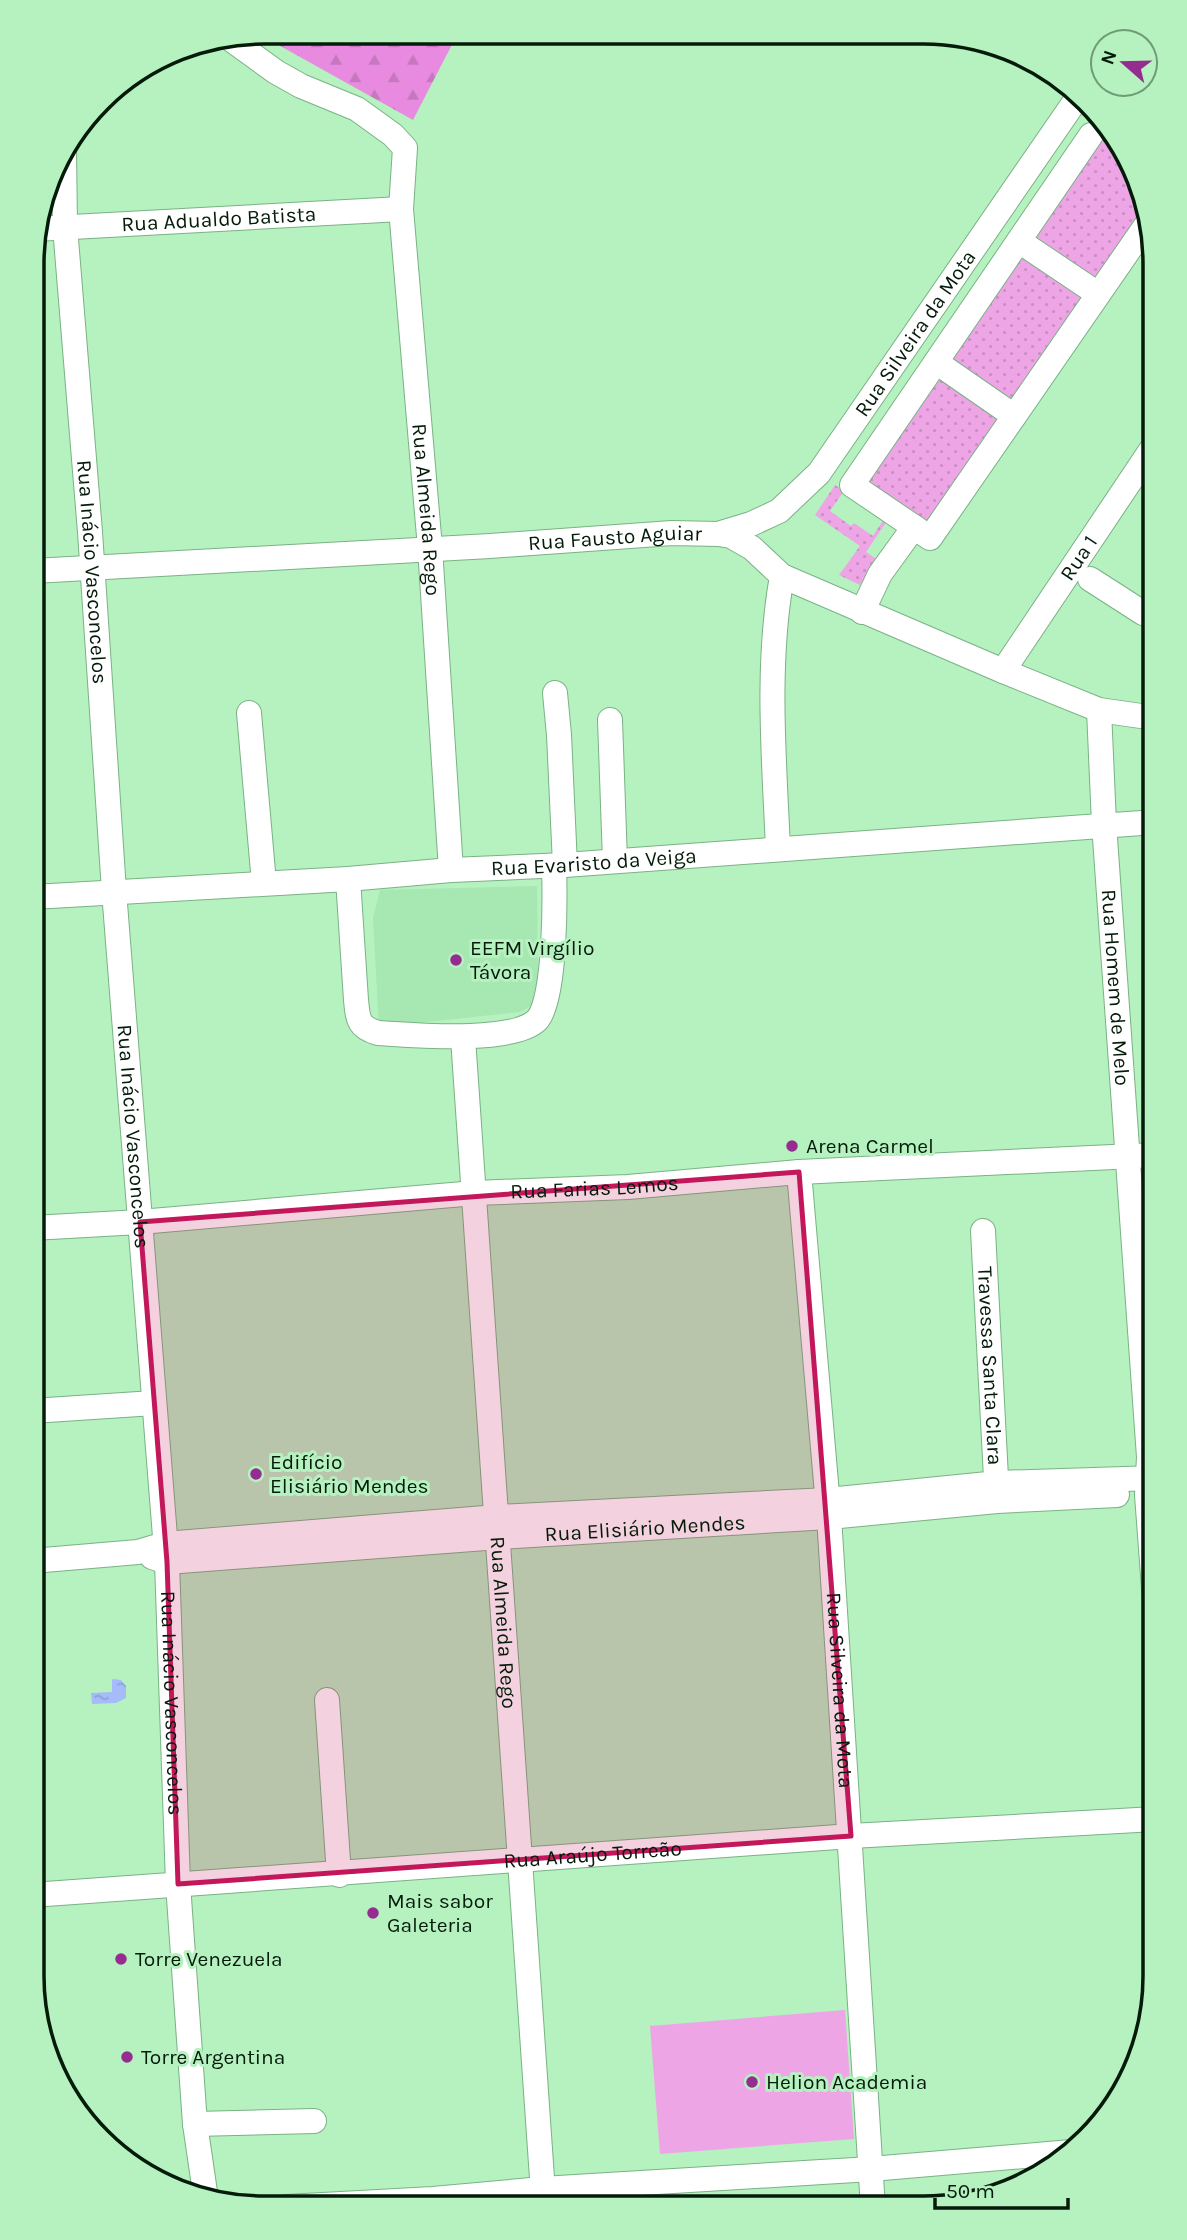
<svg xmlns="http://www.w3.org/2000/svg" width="1187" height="2240" viewBox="0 0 1187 2240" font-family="Karla,sans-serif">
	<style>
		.built { fill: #a6e7b2 }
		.grass { fill: url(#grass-dots) }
		.forest { fill: url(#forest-firs) }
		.pitch { fill: #eda5e6 }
		.water { fill: url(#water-ripples) }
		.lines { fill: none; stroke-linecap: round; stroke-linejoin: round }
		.minor-casing { stroke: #7ab285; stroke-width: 26 }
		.minor { stroke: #fff; stroke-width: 24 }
		.marked { fill: #c2185b; fill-opacity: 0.2; stroke: #c2185b; stroke-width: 5; stroke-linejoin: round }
		.poi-dot { fill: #952d91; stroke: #b6f1c0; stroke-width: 2.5 }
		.labels { text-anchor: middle; stroke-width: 6; stroke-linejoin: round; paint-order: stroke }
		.street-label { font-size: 21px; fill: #051b0a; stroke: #b6f1c0 }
		.poi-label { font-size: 21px; fill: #051b0a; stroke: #b6f1c0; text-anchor: start }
		.rim { fill: none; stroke: #051b0a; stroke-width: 3.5 }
	</style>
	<defs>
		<pattern id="grass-dots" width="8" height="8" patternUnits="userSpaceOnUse" patternTransform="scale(1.75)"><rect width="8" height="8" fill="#eda5e6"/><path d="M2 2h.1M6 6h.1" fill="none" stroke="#ca8dc4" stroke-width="1.8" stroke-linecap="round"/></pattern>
		<pattern id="forest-firs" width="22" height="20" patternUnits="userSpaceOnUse" patternTransform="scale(1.75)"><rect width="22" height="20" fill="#e88be0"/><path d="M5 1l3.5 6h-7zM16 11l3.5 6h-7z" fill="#c677bf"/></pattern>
		<pattern id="water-ripples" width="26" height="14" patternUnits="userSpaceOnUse" patternTransform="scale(1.75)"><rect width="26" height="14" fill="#a5bbfa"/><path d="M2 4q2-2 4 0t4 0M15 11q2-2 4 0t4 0" fill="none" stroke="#8da0d5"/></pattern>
	</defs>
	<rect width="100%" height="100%" fill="#b6f1c0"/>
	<polygon class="built" points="537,886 538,1002 520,1012 379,1027 373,918 380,890"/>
	<g class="grass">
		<polygon points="1105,131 1143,189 1146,204 1093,282 1030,241"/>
		<polygon points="1022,252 1084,294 1011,402 949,361"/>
		<polygon points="939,375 1001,417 927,526 865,483"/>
		<polygon points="835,485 844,491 830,511 851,526 854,523 873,536 884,519 887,521 866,552 876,559 860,585 839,575 860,546 815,515"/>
	</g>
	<polygon class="forest" points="264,32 458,33 413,120 257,33"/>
	<polygon class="pitch" points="845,2010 854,2139 660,2154 650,2026"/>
	<polygon class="water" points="113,1679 121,1680 126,1686 126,1698 116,1703 92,1704 91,1693 112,1692 112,1680"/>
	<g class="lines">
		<g class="minor-casing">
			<g id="minor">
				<path id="s1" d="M229,38l47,34 25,14 56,23 36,26 12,13 -4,61 29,339 21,322"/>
				<path id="s2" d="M64,149l1,78 25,305 24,359 53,671 11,322 17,240 11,75"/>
				<path id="s3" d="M35,229l366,-20"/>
				<polyline points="1019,241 1098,294"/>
				<polyline points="936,362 1014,416"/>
				<polyline points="914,527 930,538 1149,221"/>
				<path id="s4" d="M718,534l33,-10 28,-13 40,-38 261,-379"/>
				<path id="s5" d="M33,571l457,-25 182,-13 46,1 13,2 21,12 30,28 221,95 96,39 56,8"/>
				<polyline points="1090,579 1143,613 1155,617"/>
				<polyline points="862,612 880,574 914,527 852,485 1091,135"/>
				<path id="s6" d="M1003,671l152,-227"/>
				<polyline points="555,693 559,735 565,865"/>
				<path id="s7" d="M1099,710l5,114 45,633 -2,38 8,107"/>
				<polyline points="249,713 264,883"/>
				<polyline points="610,720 615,861"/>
				<path d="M778,848c-4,-90 -12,-183 4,-272"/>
				<path d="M348,879l8,121c2,20 2,27 22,33 35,2 134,11 159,-13 19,-20 18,-125 17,-154"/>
				<path id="s8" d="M33,897l315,-18 103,-9 114,-5 590,-43"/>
				<path id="s9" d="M463,1038l81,1169"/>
				<path id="s10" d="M799,1172l30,345 44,691"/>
				<path id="s11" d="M32,1228l108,-6 335,-29 153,-6 171,-15 356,-17"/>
				<path id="s12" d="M983,1231l14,266"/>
				<polyline points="32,1411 154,1403"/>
				<path id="s13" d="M152,1557l15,5 332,-25 330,-20 168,-16 120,-6"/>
				<polyline points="32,1561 138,1552 165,1544 497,1517 828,1500 998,1483 1155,1478"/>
				<polyline points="327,1700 339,1875"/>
				<path id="s14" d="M32,1895l819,-59 304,-17"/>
				<polyline points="195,2124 314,2121"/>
				<polyline points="286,2207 433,2199 542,2189 871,2169 1071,2152"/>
			</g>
		</g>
		<use href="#minor" class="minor"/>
	</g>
	<path class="marked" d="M799,1172l52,664 -673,48 -11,-322 -27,-340z"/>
	<g class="poi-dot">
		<circle cx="456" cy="960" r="7"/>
		<circle cx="792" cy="1146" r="7"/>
		<circle cx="256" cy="1474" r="7"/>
		<circle cx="373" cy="1913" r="7"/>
		<circle cx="121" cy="1959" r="7"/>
		<circle cx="127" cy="2057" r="7"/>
		<circle cx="752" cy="2082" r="7"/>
	</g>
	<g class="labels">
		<g class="street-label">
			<text dy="7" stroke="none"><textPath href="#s3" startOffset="184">Rua Adualdo Batista</textPath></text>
			<text dy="7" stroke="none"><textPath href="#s4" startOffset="290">Rua Silveira da Mota</textPath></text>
			<text dy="7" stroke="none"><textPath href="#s1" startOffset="572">Rua Almeida Rego</textPath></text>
			<text dy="7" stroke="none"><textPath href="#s5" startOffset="583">Rua Fausto Aguiar</textPath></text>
			<text dy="7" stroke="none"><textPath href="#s6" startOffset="136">Rua 1</textPath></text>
			<text dy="7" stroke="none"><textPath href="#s2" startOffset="424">Rua Inácio Vasconcelos</textPath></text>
			<text dy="7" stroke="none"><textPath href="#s8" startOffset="562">Rua Evaristo da Veiga</textPath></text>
			<text dy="7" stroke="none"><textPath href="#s7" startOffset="278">Rua Homem de Melo</textPath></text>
			<text dy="7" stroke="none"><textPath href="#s2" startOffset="990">Rua Inácio Vasconcelos</textPath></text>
			<text dy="7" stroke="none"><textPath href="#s11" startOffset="564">Rua Farias Lemos</textPath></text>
			<text dy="7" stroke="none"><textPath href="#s12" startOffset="135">Travessa Santa Clara</textPath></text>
			<text dy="7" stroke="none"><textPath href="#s13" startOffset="495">Rua Elisiário Mendes</textPath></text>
			<text dy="7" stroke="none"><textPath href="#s9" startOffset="586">Rua Almeida Rego</textPath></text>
			<text dy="7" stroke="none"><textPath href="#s10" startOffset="520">Rua Silveira da Mota</textPath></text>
			<text dy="7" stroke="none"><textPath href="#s2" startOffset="1558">Rua Inácio Vasconcelos</textPath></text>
			<text dy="7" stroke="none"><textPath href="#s14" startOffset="562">Rua Araújo Torreão</textPath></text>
		</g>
		<g class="poi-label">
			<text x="470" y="955">EEFM Virgílio<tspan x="470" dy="24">Távora</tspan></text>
			<text x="806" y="1153">Arena Carmel</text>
			<text x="270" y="1469">Edifício<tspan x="270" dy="24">Elisiário Mendes</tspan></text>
			<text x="387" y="1908">Mais sabor<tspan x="387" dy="24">Galeteria</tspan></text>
			<text x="135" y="1966">Torre Venezuela</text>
			<text x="141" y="2064">Torre Argentina</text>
			<text x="766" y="2089">Helion Academia</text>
		</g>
	</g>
	<path d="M0 0H1187V2240H0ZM264 44H923A220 220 0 0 1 1143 264V1976A220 220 0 0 1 923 2196H264A220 220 0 0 1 44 1976V264A220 220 0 0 1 264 44Z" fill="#b6f1c0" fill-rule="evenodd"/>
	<path class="rim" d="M264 44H923A220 220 0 0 1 1143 264V1976A220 220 0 0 1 923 2196H264A220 220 0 0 1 44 1976V264A220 220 0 0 1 264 44Z"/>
	<g transform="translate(1124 63) rotate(290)"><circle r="33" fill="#b6f1c0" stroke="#6f9b77" stroke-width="2"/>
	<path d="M0-5L12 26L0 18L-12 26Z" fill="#952d91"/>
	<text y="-10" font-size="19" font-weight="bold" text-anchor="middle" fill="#051b0a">N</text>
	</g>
	<path d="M935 2198v10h133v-10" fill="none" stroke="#051b0a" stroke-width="3.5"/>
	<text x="946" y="2198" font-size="21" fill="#051b0a" stroke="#b6f1c0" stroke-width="5" paint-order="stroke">50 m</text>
</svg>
